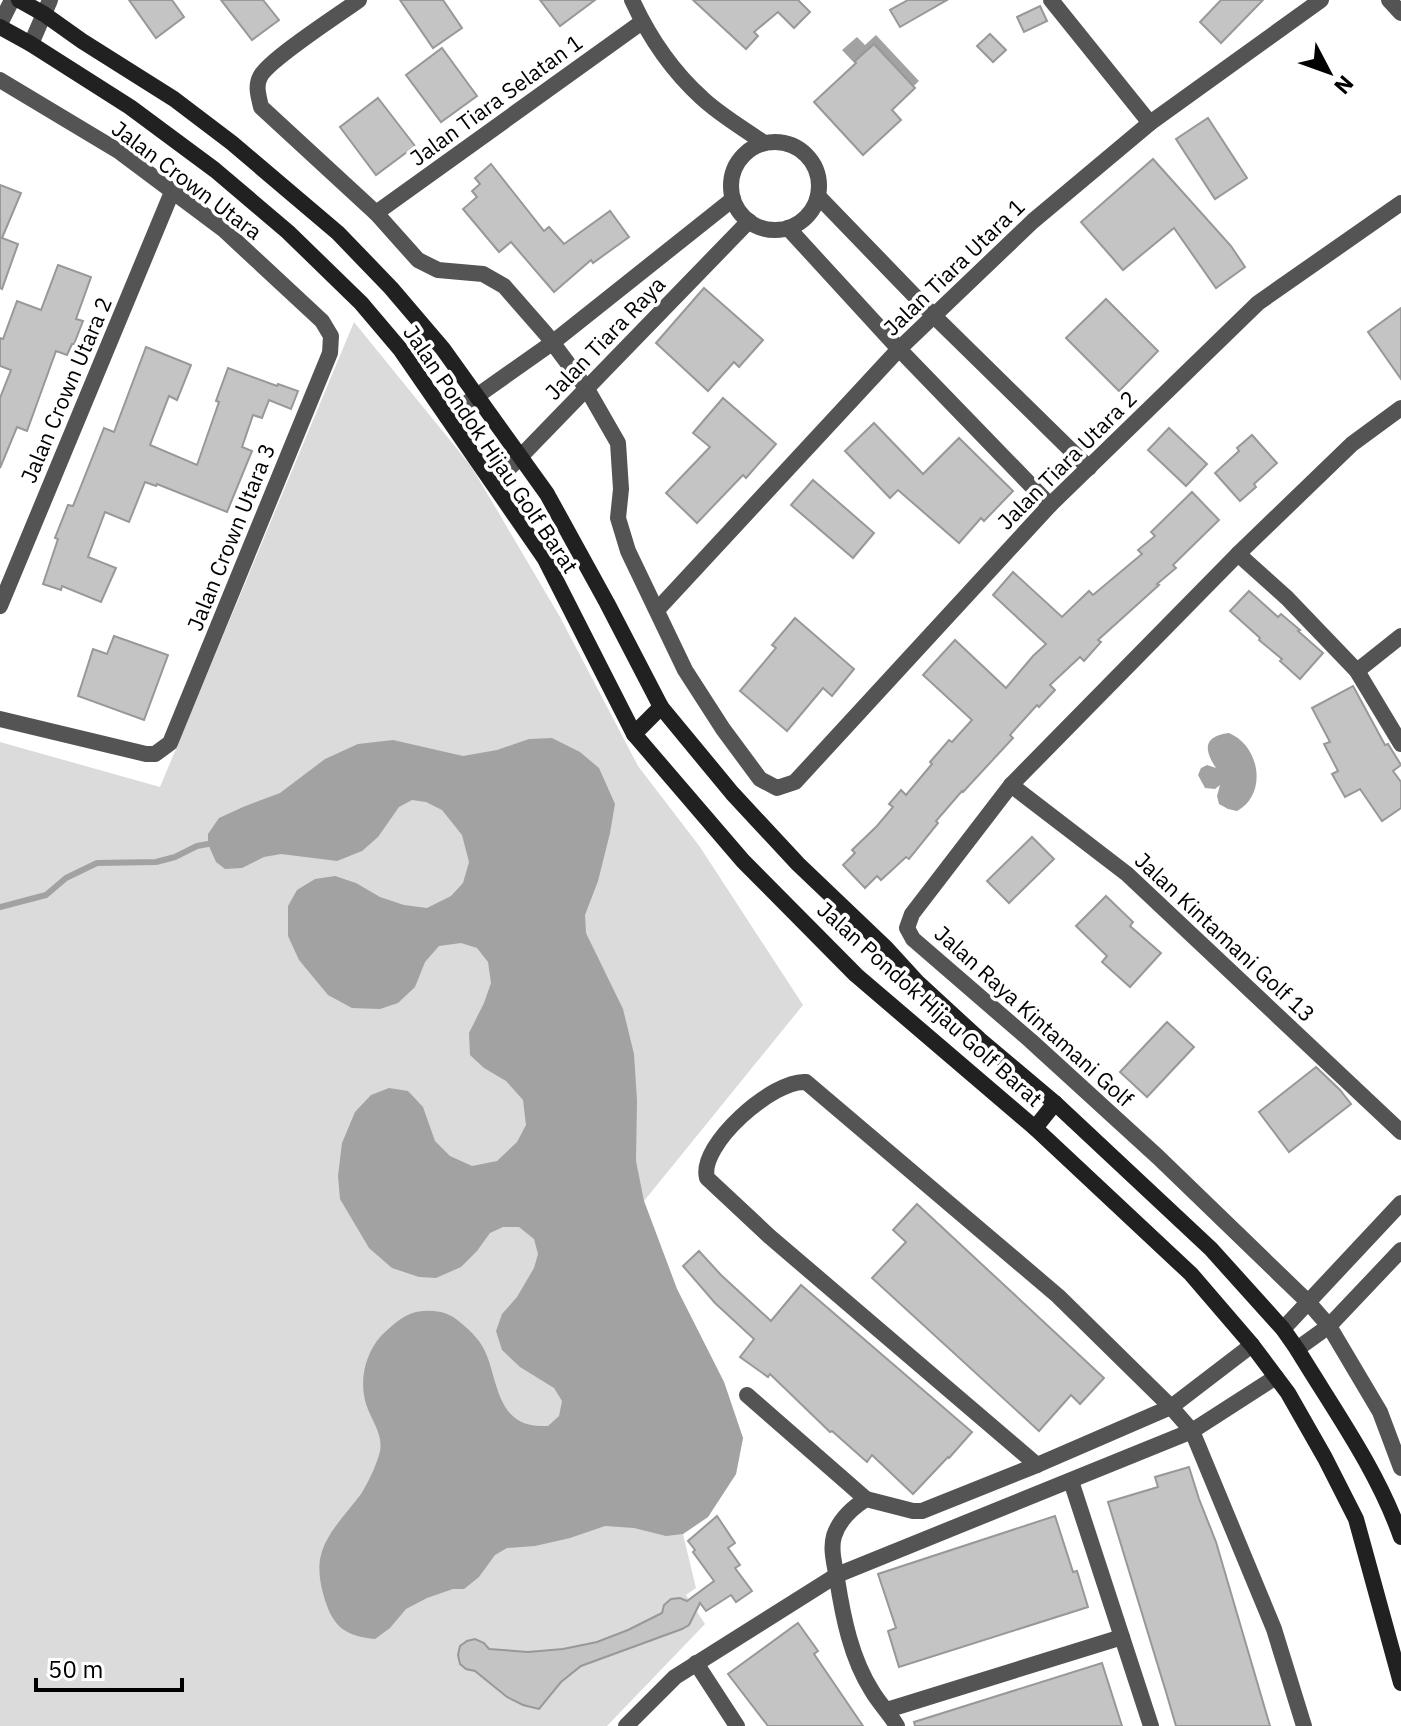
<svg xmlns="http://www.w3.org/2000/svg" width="1401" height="1726" viewBox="0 0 1401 1726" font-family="'IBM Plex Sans',sans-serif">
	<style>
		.green { fill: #dbdbdb }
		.water { fill: #a2a2a2 }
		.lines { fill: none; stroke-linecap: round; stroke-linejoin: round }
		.stream { stroke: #a2a2a2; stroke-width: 6 }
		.building { fill: #c4c4c4; stroke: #989898; stroke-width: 2 }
		.street { stroke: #545454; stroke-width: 16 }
		.secondary { stroke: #212121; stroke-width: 16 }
		.labels { text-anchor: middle; stroke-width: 7; stroke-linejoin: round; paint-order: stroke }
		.street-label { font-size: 22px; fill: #000; stroke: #fff }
	</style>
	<rect width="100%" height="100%" fill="#fff"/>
	<polygon class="green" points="354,322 471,466 560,617 638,766 700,847 803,1005 644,1201 677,1289 724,1382 743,1438 736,1474 708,1517 683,1534 696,1588 686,1595 705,1624 607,1726 0,1726 0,742 160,787"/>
	<g class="water">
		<polygon points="876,35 919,81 894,105 842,50 857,37 865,45"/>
		<path d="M1229,733c31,13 39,61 8,78l-9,-2 -9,-5 -2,-8 3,-11 -5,4 -10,-1 -7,-13 3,-7 6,-3 9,3c-13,-19 -12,-32 13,-35z"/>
		<path d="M552,738l28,14 19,16 16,36 -5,29 -12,48 -13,34 1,18 37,76 11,45 3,46 -1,61 8,40 33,88 47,93 19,56 -7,36 -28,43 -25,17 -17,2 -32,-8 -29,-2 -35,12 -35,8 -28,2 -12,7 -16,22 -15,12h-11l-26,9 -21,11 -16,19 -15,11c-26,-3 -40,-9 -49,-36 -5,-15 -9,-33 -5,-48 6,-23 26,-42 40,-61 7,-11 14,-26 18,-39 6,-19 -7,-33 -13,-51 -7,-24 -1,-50 15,-68 9,-9 22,-21 35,-24 17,-3 32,-1 45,11 11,9 21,19 26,33 8,20 11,52 31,64 9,6 20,6 30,6l11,-10 3,-15 -8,-13 -34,-21 -18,-17 -6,-19 6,-17 15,-17 17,-29 4,-14 -4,-15 -15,-12h-16l-13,6 -13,18 -16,16 -25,11 -17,-1 -27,-9 -23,-20 -29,-49 -2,-23 4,-33 13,-31 16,-17 18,-7 19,3 15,16 12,34 15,15 22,10 25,-5 20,-19 9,-17 -3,-25 -17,-19 -22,-13 -14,-13 -1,-22 15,-30 7,-20 -3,-21 -11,-14 -16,-5 -22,3 -14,16 -10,25 -17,16 -18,6 -28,-1 -24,-13 -29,-35 -11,-24v-30l9,-16 18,-11 20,-3 21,7 24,14 24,8 23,3 24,-12 12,-13 6,-21 -7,-27 -20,-25 -16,-8 -14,-2 -13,7 -21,30 -16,14 -25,10 -56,-7 -17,3 -22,11 -17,1 -9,-7 -8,-18v-10l11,-16 24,-11 37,-14 45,-34 33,-15 35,-4 70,16 34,-6 32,-11z"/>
	</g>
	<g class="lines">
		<polyline class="stream" points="0,907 46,895 66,878 97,863 156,862 175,857 197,846 208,844"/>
	</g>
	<g class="building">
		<polygon points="129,0 172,0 184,17 156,38"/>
		<polygon points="221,0 263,0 279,20 252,40"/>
		<polygon points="400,0 443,0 462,28 433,48"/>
		<polygon points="540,0 595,0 560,26"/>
		<polygon points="693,0 798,0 810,12 794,28 778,12 754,32 758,36 746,49"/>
		<polygon points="908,0 947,0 900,27 890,10"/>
		<polygon points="1221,0 1263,0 1221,43 1200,22"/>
		<polygon points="1040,6 1047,21 1024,32 1017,17"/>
		<polygon points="990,34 1006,50 993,62 977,46"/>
		<polygon points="874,44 915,88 892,110 901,120 863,155 814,102 856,63 855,61"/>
		<polygon points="442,48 477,96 441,122 406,75"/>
		<polygon points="378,98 415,146 376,175 340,127"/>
		<polygon points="1208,118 1247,178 1215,199 1176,139"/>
		<polygon points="1153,159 1231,246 1245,267 1216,288 1174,228 1123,270 1081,222"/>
		<polygon points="491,164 544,231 549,227 564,244 610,211 629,237 593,263 591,260 554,292 511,242 499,252 463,209 477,197 472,191 480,184 475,178"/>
		<polygon points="0,185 21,193 2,238 18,244 2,289 0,288"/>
		<polygon points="58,265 91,277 76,319 83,321 74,344 72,344 67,355 56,351 27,431 17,427 0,468 0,398 11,370 0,366 0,338 3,339 17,301 41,310"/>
		<polygon points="704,288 763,340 739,367 734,362 708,391 656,343"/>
		<polygon points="1106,299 1158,351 1119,391 1066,338"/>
		<polygon points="1401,308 1401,379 1368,332"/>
		<polygon points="146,347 191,365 177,400 169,396 150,445 197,465 219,402 216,401 228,368 277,386 278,384 298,391 291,409 269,400 262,418 253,415 242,447 252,451 227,512 157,484 156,486 145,482 129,522 105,512 88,557 116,568 101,602 62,586 61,590 43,584 58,539 55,538 68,505 73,506 104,428 114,432"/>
		<polygon points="723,398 776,444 746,478 743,475 697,523 666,493 710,447 693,433"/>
		<polygon points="874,423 923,474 959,438 1013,491 984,521 981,518 959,543 898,490 890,498 845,451"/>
		<polygon points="1169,428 1207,464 1186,486 1148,450"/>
		<polygon points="1252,435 1277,463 1254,484 1256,487 1240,501 1215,473 1239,451 1237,448"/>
		<polygon points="813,480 874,533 853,558 791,505"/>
		<polygon points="1192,492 1219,520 1173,565 1176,568 1157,584 1159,585 1098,640 1101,642 1084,661 1080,657 1050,685 1055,690 1039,707 1037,705 1010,735 1013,738 963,792 962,791 936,821 938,823 909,859 906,857 881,880 877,876 865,888 843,865 855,853 852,850 877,826 893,807 889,804 901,790 906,795 932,764 930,762 949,740 952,742 972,720 923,675 955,640 1006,688 1033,656 1046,644 993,595 1013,572 1062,617 1089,591 1093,595 1142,554 1138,550 1155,536 1151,532"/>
		<polygon points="1249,591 1278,617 1281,614 1300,630 1298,631 1323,653 1300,679 1280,661 1282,659 1259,640 1260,638 1230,611"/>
		<polygon points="795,618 854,669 832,696 823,688 787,731 740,691 776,648 772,645"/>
		<polygon points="114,636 168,655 144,720 78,696 93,649 107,654"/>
		<polygon points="1353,686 1385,745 1388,744 1401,765 1393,771 1401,782 1401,808 1382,821 1360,789 1345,797 1332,774 1338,771 1324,744 1330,742 1312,708"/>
		<polygon points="1032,837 1054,859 1009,903 987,881"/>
		<polygon points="1106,896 1133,922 1130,926 1161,953 1130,987 1102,962 1107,956 1076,926"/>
		<polygon points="1167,1022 1194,1047 1147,1097 1120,1072"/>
		<polygon points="1316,1067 1340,1090 1351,1104 1289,1152 1259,1112"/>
		<polygon points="917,1204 1104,1378 1080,1404 1071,1395 1039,1431 872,1278 906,1242 893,1230"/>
		<polygon points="699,1251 721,1275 771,1321 801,1285 972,1432 949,1458 948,1457 913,1494 872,1455 867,1462 832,1431 830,1432 770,1374 768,1377 740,1357 754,1339 715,1303 683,1266"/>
		<polygon points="1189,1467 1199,1499 1216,1542 1270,1726 1176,1726 1166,1692 1108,1502 1158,1487 1155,1477"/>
		<polygon points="717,1516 735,1543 728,1548 740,1565 735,1568 752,1591 736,1602 731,1595 706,1611 700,1603 689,1625 682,1629 581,1666 561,1682 539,1709 523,1705 507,1697 475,1671 466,1669 460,1664 458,1655 460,1646 467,1641 475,1639 484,1643 489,1649 528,1652 563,1649 597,1642 628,1630 662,1613 664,1605 671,1599 680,1598 687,1601 714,1581 693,1552 695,1550 688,1541"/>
		<polygon points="1055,1516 1073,1572 1077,1571 1088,1607 899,1667 888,1631 896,1628 878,1574"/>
		<polygon points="798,1623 818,1651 814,1654 863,1726 768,1726 728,1674"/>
		<polygon points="1102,1663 1122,1726 915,1726 914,1722"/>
	</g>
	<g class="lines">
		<g class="street">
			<path d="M359,0c-19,14 -91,60 -99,77 -5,10 -1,20 1,30l115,106 42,47 20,10 45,4 21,12 42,48 41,55 31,54 3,46 -3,29 10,33 57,119 38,59 37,50 17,9 18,-6 255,-277 208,-202 143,-100"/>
			<path d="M632,0c17,37 39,70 70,98 18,17 41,30 62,45"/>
			<polyline points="1051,0 1150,123"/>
			<polyline points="1389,0 1401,13"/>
			<polyline points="0,24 12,0"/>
			<polyline points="31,44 50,0"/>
			<polyline points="0,80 120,152 223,229 322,321 331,336 330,353 170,743 155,754 146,754 0,719"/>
			<circle cx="775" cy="186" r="44"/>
			<polyline points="818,196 934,316 1089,468"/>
			<polyline points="376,213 642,22"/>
			<polyline points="788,228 899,349 1050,505"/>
			<polyline points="1401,408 1352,444 1238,554 1011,785 912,914 907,928 913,939 1031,1041 1158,1157 1308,1302 1329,1326 1380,1412 1401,1468"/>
			<polyline points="447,417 552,343 733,199"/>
			<polyline points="494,484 749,221"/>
			<polyline points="1238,554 1287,598 1357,671 1401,744"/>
			<polyline points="0,606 172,192"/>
			<polyline points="657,610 899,349 1033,221 1150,123 1321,0"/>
			<polyline points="1357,671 1401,636"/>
			<polyline points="1011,785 1127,874 1401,1132"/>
			<polyline points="1283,1329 1401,1203"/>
			<polyline points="1297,1349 1329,1326 1401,1250"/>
			<polyline points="747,1395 866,1499"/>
			<path d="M1037,1465l-268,-229 -62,-58c-9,-33 67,-99 99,-96l252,214 113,111 21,24 82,198 30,97"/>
			<polyline points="1071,1481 1151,1726"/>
			<polyline points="696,1663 737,1726"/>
			<polyline points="887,1710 1122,1637"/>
			<polyline points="626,1726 675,1677 837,1575 1192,1431 1276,1377"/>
			<path d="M897,1726c-7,-12 -18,-23 -25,-35 -21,-33 -29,-74 -35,-112 -2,-14 -7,-29 -3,-43 5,-16 18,-28 32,-37l47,12h9l115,-46 134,-58 81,-62"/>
		</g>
		<g class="secondary">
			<path d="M19,0l25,14 38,27 92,58 58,44 106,90 53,55 52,61 104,145 60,109 54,104 71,86 66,71 87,83 32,35 62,57 76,64 156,146 72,80 14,20c37,61 80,120 104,188"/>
			<polyline points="0,27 31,44 130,107 215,170 288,232 361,303 400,349 545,559 634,734 743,861 856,975 1035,1128 1191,1274 1252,1345 1288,1393 1325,1458 1356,1519 1401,1683"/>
			<polyline points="634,734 661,707"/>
			<polyline points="1035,1128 1055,1103"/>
		</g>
	</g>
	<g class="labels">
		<g class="street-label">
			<text transform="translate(496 100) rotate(-36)" y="8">Jalan Tiara Selatan 1</text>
			<text transform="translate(187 180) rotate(37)" y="8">Jalan Crown Utara</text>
			<text transform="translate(954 267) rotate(-44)" y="8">Jalan Tiara Utara 1</text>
			<text transform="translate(605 338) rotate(-46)" y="8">Jalan Tiara Raya</text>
			<text transform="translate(66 390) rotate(-67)" y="8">Jalan Crown Utara 2</text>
			<text transform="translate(491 449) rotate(56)" y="8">Jalan Pondok Hijau Golf Barat</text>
			<text transform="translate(1067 460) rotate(-45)" y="8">Jalan Tiara Utara 2</text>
			<text transform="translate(231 537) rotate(-68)" y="8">Jalan Crown Utara 3</text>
			<text transform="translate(1225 937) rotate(43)" y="8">Jalan Kintamani Golf 13</text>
			<text transform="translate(930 1004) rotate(42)" y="8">Jalan Pondok Hijau Golf Barat</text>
			<text transform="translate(1034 1016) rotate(42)" y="8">Jalan Raya Kintamani Golf</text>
		</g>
	</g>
	<g transform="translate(1329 72) rotate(131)" stroke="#ffffff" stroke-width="6" paint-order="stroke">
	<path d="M0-6L14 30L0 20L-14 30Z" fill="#000000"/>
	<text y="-12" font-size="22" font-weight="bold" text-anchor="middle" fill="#000000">N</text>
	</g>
	<path d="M36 1678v12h146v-12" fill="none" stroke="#000000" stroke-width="4"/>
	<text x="48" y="1678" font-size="24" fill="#000000" stroke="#ffffff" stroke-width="6" paint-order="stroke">50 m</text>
</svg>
